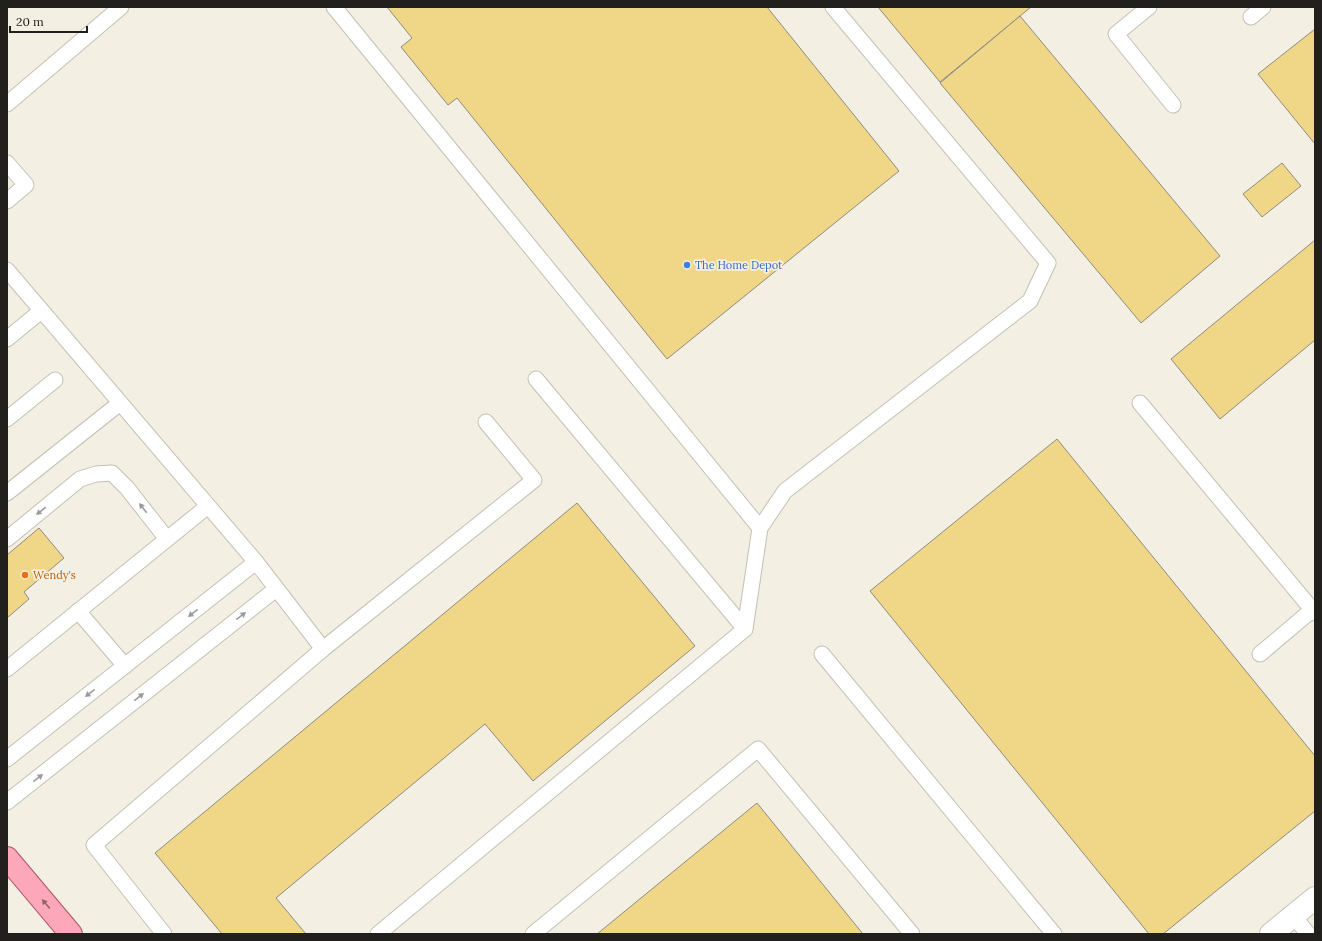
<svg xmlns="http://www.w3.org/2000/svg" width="1322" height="941" font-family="Lora,serif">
<rect width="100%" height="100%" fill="#f3efe3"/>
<g fill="#f0d687" stroke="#8f8b80">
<path d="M387,7H767L899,171L667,359L457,98L448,105L401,47L412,38Z"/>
<path d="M878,7H1031L940,82Z"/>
<path d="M1020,16L1220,256L1141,323L940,83Z"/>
<path d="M1315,29V144L1258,74Z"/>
<path d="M1282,163L1301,186L1262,217L1243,194Z"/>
<path d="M1315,240V340L1220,419L1171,359Z"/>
<path d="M1057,439L1315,756V811L1163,934H1149L870,591Z"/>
<path d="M577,503L695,646L533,781L485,724L276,898L306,934H222L155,853Z"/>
<path d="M39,528L64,558L24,592L29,599L7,618V555Z"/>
<path d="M757,803L863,934H597Z"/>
</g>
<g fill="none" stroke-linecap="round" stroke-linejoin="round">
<defs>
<g id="lane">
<path d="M334,7L760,528"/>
<path d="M1149,7L1116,34L1173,105"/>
<path d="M1251,17L1263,7"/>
<path d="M7,104L121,7"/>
<path d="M7,163L26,185L7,201"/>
<path d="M7,270L256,562L323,649"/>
<path d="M7,339L41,311"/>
<path d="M536,379L745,629"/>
<path d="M1140,403L1315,613"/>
<path d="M7,419L55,380"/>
<path d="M7,493L120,403"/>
<path d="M7,539L80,479L96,474L112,473L127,488L167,539"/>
<path d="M78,611L125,666"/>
<path d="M822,654L1054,934"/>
<path d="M1260,654L1312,610"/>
<path d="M7,669L208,506"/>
<path d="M7,759L256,562"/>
<path d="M7,802L276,589"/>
<path d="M1293,915L1308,934"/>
<path d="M164,934L94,845L323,649L534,480L486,422"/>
<path d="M378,934L745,629L760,528L785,491L1030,301L1048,263L833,7"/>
<path d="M533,934L758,749L912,934"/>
</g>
<path id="secondary" d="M1271,934L1315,898"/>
<path id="primary" d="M7,858L71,934"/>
</defs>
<use href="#lane" stroke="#c4c0b4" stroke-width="17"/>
<use href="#secondary" stroke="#c4c0b4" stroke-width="24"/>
<use href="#primary" stroke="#af5365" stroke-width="24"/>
<use href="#lane" stroke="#fff" stroke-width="15"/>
<use href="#secondary" stroke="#fff" stroke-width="22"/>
<use href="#primary" stroke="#fda8ba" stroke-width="22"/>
</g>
<defs><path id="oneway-solid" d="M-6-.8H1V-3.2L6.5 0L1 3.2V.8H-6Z"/></defs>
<g fill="#9c9b99">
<use href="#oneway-solid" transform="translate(143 508) rotate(-128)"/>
<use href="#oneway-solid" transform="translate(41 511) rotate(141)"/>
<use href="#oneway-solid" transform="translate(193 613) rotate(142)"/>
<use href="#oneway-solid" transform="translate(241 616) rotate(-38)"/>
<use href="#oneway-solid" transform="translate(90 693) rotate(142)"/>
<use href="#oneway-solid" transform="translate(139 697) rotate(-38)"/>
<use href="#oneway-solid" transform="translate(38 778) rotate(-38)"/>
</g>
<use fill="#90646b" href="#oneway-solid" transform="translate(46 904) rotate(-130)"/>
<circle fill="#3f7fe0" stroke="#f3efe3" stroke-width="1.5" cx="687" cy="265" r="4"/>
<circle fill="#e8710a" stroke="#f3efe3" stroke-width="1.5" cx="25" cy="575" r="4"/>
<g text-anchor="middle" stroke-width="3.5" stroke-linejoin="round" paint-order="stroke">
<g font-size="11" fill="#366cbe" stroke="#f3efe3" text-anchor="start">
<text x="695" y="269">The Home Depot</text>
</g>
<g font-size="11" fill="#c56008" stroke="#f3efe3" text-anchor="start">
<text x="33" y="579">Wendy's</text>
</g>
</g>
<rect width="1322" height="941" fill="none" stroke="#22201c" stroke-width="16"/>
<path d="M10 26v6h77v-6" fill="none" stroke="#22201c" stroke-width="2"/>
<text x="16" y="26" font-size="12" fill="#22201c" stroke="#f3efe3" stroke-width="3" paint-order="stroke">20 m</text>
</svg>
